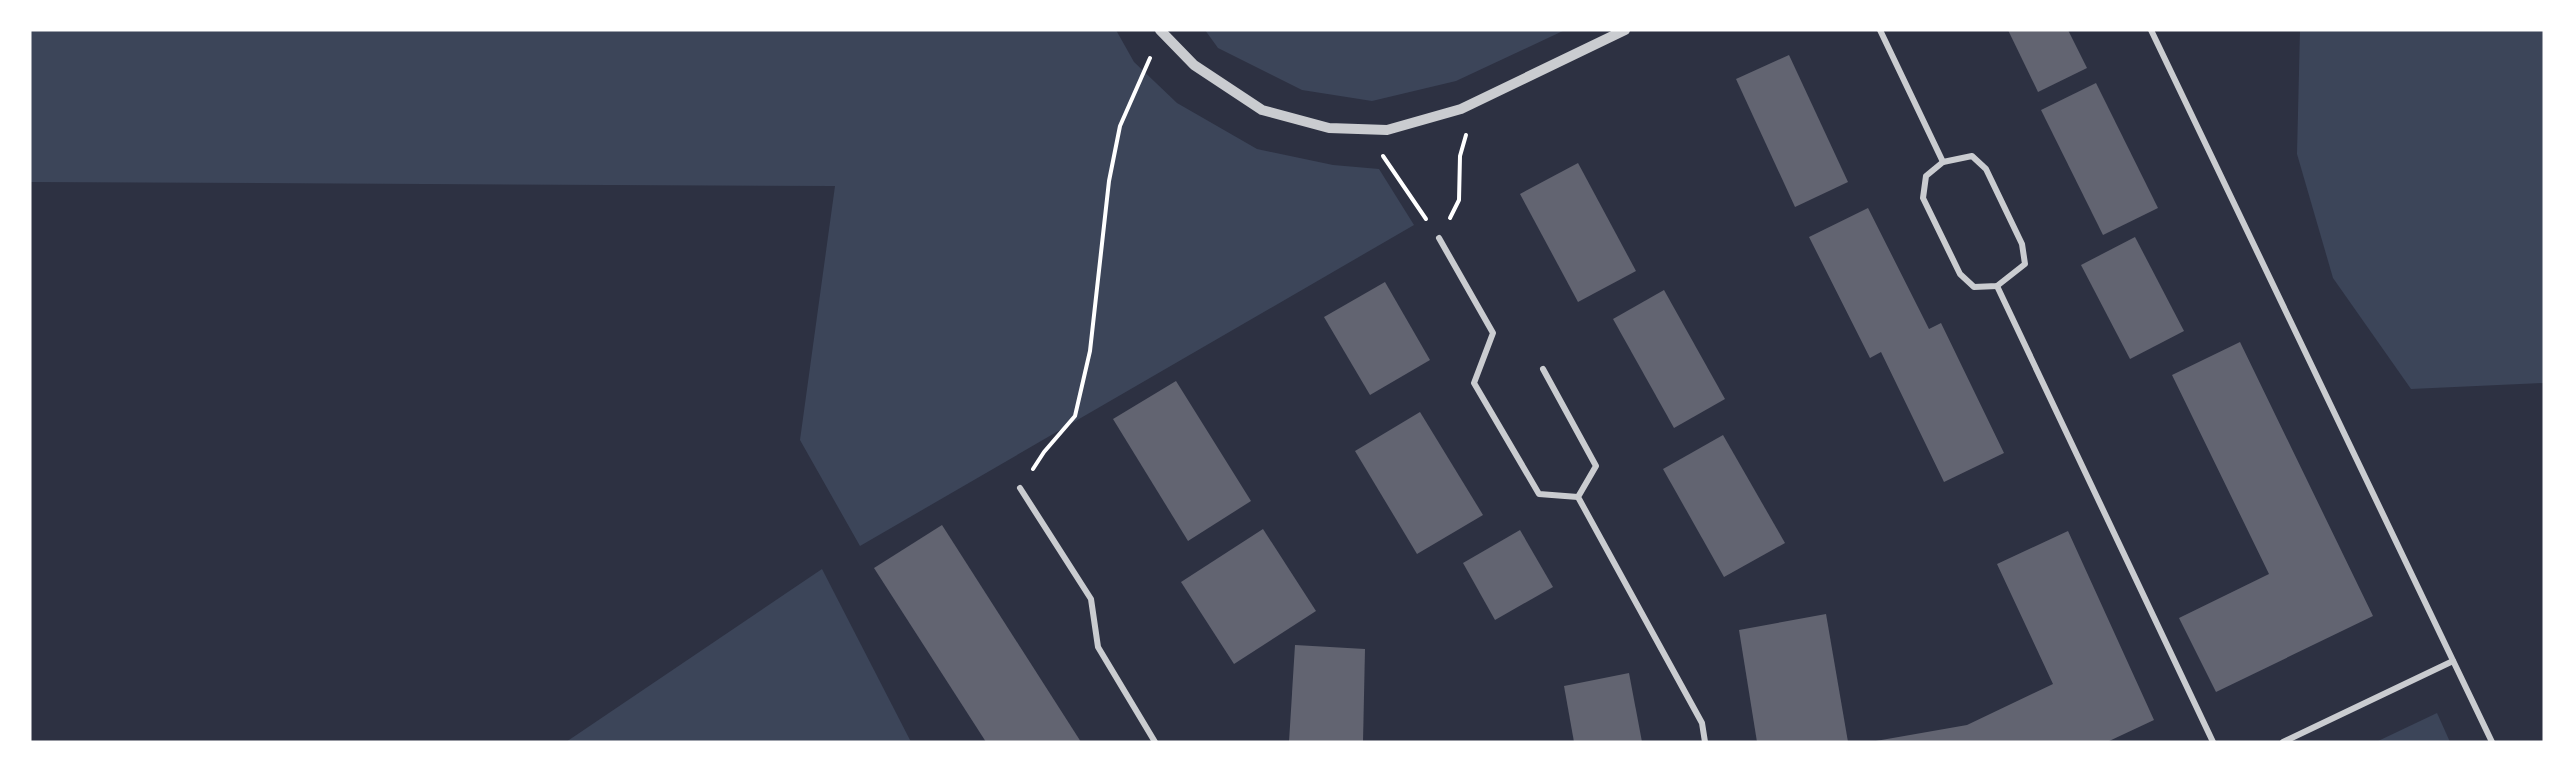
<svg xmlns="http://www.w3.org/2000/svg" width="2574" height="772" font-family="'Work Sans',sans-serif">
<rect width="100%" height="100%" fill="#2d3142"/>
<g fill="#3c4559">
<path d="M30,30H1116L1134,62L1177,103L1257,149L1333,165L1379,169L1414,225L860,546L800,440L835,186L30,182Z"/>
<path d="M1205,30H1565L1456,81L1372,101L1302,90L1218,48Z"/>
<path d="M2300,30H2544V383L2411,389L2333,278L2297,154Z"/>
<path d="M822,569L911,742H566Z"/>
<path d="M2437,713L2450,742H2376Z"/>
</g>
<g fill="#626471">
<path d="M2008,30H2068L2087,68L2038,92Z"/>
<path d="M1789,55L1848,182L1795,207L1736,79Z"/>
<path d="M2096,83L2158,208L2103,235L2041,110Z"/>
<path d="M1578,163L1636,271L1578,302L1520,194Z"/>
<path d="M1868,208L1929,329L1941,323L2004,453L1944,482L1881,352L1870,358L1809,237Z"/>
<path d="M2135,237L2184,331L2130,359L2081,265Z"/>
<path d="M1385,282L1430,360L1370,395L1324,317Z"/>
<path d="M1664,290L1725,399L1674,428L1613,319Z"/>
<path d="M2240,342L2373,616L2216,692L2179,618L2269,574L2172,375Z"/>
<path d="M1176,381L1251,501L1188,541L1113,419Z"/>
<path d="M1420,412L1483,515L1417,554L1355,451Z"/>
<path d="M1723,435L1785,543L1724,577L1663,469Z"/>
<path d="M942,525L1081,742H986L874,568Z"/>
<path d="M1263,529L1316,611L1234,664L1181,582Z"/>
<path d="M1520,530L1553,587L1495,620L1463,563Z"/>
<path d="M2068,531L2154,720L2107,742H1870L1967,725L2053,684L1997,564Z"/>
<path d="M1826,614L1848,742H1757L1739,630Z"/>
<path d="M1295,645L1365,649L1363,742H1289Z"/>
<path d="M1629,673L1642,742H1574L1564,686Z"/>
</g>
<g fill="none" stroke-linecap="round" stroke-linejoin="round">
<g stroke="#fff" stroke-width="4">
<path d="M1383,156L1426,219"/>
<path d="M1450,218L1459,200L1460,156L1466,135"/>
<path d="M1033,469L1044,452L1075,416L1090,351L1109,181L1120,126L1150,58"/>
</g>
<g stroke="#caccd0" stroke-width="6">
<path d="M1880,30L1943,162"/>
<path d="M2151,30L2492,742"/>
<path d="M1972,156L1986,169L2022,244L2025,264L1997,286L1974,287L1960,274L1923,198L1926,176L1943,162Z"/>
<path d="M1439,238L1493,333L1474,383L1539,494L1578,497"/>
<path d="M1997,286L2213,742"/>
<path d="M1543,369L1596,466L1578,497L1702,723L1705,742"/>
<path d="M1020,488L1091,599L1098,647L1155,742"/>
<path d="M2283,742L2453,661"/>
</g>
<path stroke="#caccd0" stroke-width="10" d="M1160,30L1194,65L1262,110L1329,128L1387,130L1461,109L1625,30"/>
</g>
<rect width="2574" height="772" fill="none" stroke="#ffffff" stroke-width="63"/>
</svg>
